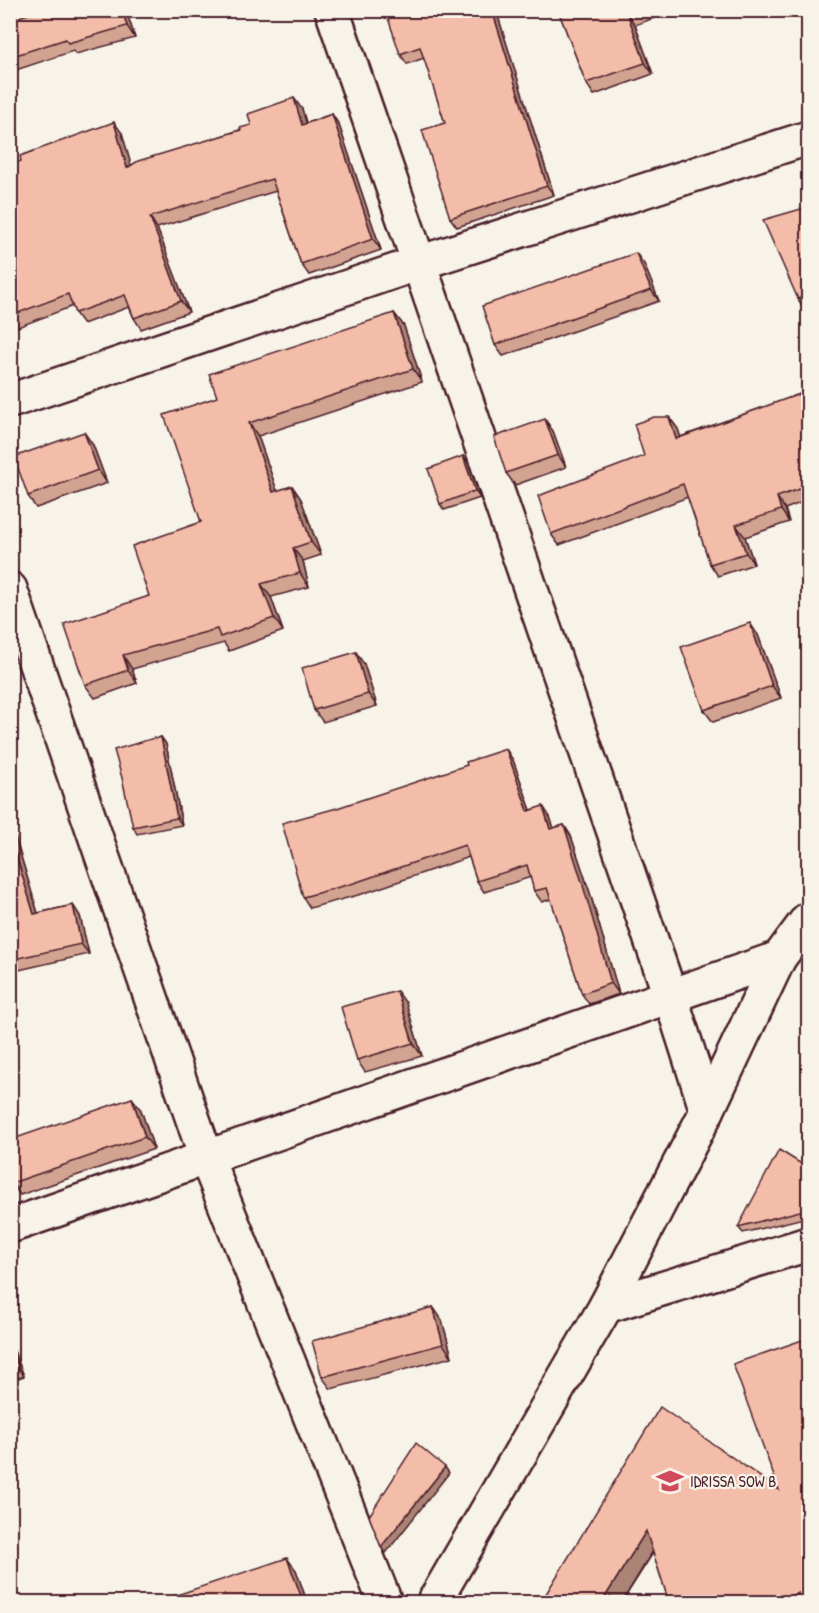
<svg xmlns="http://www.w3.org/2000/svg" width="819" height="1613" font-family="'Patrick Hand',sans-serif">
<rect width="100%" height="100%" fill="#f7f3e8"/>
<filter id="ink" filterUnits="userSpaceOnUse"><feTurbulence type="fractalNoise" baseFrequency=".0167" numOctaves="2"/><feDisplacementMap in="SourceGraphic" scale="12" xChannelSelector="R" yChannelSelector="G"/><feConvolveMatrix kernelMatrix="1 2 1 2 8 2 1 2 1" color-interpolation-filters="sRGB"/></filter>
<g filter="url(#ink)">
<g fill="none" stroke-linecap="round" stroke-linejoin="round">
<defs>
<g id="street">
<path d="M332,10L670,995L707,1111"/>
<path d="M10,401L419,263L808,138"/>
<path d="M10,589L206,1157L385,1602"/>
<path d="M10,1226L779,958"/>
<path d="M606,1306L808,1244"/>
<path d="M434,1602L606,1306L707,1111L779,958L808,919"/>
</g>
</defs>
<use href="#street" stroke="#4a1f2b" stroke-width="38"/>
<use href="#street" stroke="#f7f3e8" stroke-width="33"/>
</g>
<g fill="#d2a391" stroke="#4a1f2b" stroke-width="1.5">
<path d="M40,10H126L135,38L76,54L73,51L10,72V20Z"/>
<path d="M400,10H496L554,195L457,227L450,218L445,123L424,58L407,64L400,54Z"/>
<path d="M558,10H676L635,25L653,74L594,95L586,83Z"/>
<path d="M302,109L306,123L332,114L339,125L381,250L309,275L301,264L276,191L157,228L189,312L141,329L134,318L129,307L83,324L75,313L73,306L10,330V165L122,133L131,166Z"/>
<path d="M808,207V305L803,307L798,299Z"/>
<path d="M644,264L659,301L503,356L495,345Z"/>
<path d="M394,313L404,326L422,382L258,436L277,491L292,486L301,499L321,555L303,561L309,587L271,597L283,631L229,651L224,643L132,669L137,683L95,698L85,685L201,522L217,397Z"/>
<path d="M808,391V500L785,509L789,522L745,537L754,564L718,576L710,564L688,497L559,545L551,534L644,456L669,417L678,429L680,437Z"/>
<path d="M553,431L566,467L515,485L506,473Z"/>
<path d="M93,445L107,483L36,508L28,496Z"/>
<path d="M463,456L468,463L480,498L444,510L440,504Z"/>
<path d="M758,635L781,698L713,722L704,710Z"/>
<path d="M364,664L377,706L323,722L314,710Z"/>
<path d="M161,737L166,744L182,825L137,834L133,827L155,739Z"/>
<path d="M513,760L531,810L550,817L554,828L564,825L571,836L590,893L619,994L589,1004L582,994L551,899L542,902L534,891L531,877L484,892L477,881L469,857L362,894L310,908L303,897Z"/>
<path d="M10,826L13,830L38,913L73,905L80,916L89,954L10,972Z"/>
<path d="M406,1003L422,1056L365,1072L357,1060Z"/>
<path d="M132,1098L141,1110L154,1149L20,1195L12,1183Z"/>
<path d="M808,1168V1217L743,1233L738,1227Z"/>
<path d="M433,1307L442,1320L452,1357L331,1389L322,1377Z"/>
<path d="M808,1338V1602H669L653,1553L622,1602H541L779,1490Z"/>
<path d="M10,1341L24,1376L10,1381Z"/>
<path d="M296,1570L307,1602H156Z"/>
</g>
<g fill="#ab8476" stroke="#4a1f2b" stroke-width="1.5">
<path d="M122,10H126L135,38L127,26Z"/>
<path d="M492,10H496L554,195L547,186Z"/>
<path d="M627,13L635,25L653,74L645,63Z"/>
<path d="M294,98L302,109L310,136L302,125Z"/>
<path d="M332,114L339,125L381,250L373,239Z"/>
<path d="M114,122L122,133L135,179L127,168Z"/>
<path d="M150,217L157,228L189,312L181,301Z"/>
<path d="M636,253L644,264L659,301L651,290Z"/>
<path d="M394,313L404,326L422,382L413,369Z"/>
<path d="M669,417L678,429L685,450L676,439Z"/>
<path d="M545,419L553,431L566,467L558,455Z"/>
<path d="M249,423L258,436L282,505L273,492Z"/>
<path d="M84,432L93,445L107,483L98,470Z"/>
<path d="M463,456L468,463L480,498L475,491Z"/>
<path d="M292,486L301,499L321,555L311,542Z"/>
<path d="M777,497L785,509L789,522L781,510Z"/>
<path d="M736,525L745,537L754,564L746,553Z"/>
<path d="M293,548L303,561L309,587L300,573Z"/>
<path d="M261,584L271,597L283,631L274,618Z"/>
<path d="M750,623L758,635L781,698L772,686Z"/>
<path d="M356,652L364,664L377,706L368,694Z"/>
<path d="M123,655L132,669L137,683L128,670Z"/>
<path d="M161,737L166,744L182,825L177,818Z"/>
<path d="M506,749L513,760L535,822L528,811Z"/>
<path d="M543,806L550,817L557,840L550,829Z"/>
<path d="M564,825L571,836L590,893L619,994L611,983Z"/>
<path d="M10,826L13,830L41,924L34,914L10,836Z"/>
<path d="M73,905L80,916L89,954L81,944Z"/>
<path d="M397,991L406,1003L422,1056L413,1043Z"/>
<path d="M132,1098L141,1110L154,1149L145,1137Z"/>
<path d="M433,1307L442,1320L452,1357L443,1344Z"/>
<path d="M10,1341L24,1376L19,1369L10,1347Z"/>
<path d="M445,1467L449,1473L386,1553L381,1547Z"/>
<path d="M646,1531L656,1546L622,1602H602Z"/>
<path d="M287,1558L296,1570L307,1602H305L301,1596Z"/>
</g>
<g fill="#f4bda9" stroke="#4a1f2b" stroke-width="1.5">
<path d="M40,10H122L127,26L68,43L66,39L10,57V20Z"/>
<path d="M400,10H492L547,186L450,218L422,130L445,123L420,47L400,54L387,15Z"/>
<path d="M558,10H635L627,13L645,63L586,83Z"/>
<path d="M294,98L302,125L332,114L373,239L301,264L272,179L150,217L181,301L134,318L125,295L75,313L68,294L10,316V165L21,161L20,156L114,122L127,168L138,161L241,130L240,128L251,125L248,114Z"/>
<path d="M808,207V294L798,299L763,220Z"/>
<path d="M636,253L651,290L495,345L482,306Z"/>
<path d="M394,313L413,369L249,423L273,492L292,486L311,542L293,548L300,573L261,584L274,618L220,637L217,629L123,655L128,670L85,685L64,624L149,596L132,546L201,522L164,415L217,397L209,374Z"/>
<path d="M808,391V486L777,497L781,510L736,525L746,553L710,564L683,484L551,534L538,496L644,456L634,424L654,417H669L676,439Z"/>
<path d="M545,419L558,455L506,473L494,437Z"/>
<path d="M84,432L98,470L28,496L14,457Z"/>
<path d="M463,456L475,491L440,504L428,469Z"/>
<path d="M750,623L772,686L704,710L681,647Z"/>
<path d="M356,652L368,694L314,710L302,668Z"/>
<path d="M161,737L177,818L133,827L122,778L114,750L154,738L155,739Z"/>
<path d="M506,749L528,811L543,806L550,829L564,825L582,882L611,983L582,994L547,888L534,891L527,865L477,881L465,845L354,883L303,897L282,823L337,808L467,765L466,762Z"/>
<path d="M10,836L34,914L73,905L81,944L10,960Z"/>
<path d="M397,991L413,1043L357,1060L341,1007Z"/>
<path d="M132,1098L145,1137L12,1183L10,1179V1140Z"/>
<path d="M779,1150L808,1168V1209L738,1227Z"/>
<path d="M433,1307L443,1344L322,1377L312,1341Z"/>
<path d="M808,1338V1590L772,1602H669L646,1531L602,1602H541L660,1407L779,1490L733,1364Z"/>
<path d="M10,1347L19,1369L10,1373Z"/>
<path d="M416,1443L445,1467L381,1547L369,1516Z"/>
<path d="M287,1558L301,1596L282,1602H156Z"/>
</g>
</g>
<defs>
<symbol id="school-bare" viewBox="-9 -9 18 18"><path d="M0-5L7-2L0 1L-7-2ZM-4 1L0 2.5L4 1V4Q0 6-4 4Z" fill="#d1495b" stroke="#f7f3e8" stroke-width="2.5" paint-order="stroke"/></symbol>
</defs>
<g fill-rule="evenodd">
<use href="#school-bare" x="651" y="1462" width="38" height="38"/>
</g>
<g text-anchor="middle" stroke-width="4.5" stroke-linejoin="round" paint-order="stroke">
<g font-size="16" fill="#4a1f2b" stroke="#f7f3e8" text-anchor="start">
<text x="690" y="1487">IDRISSA SOW B</text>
</g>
</g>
<rect width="819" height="1613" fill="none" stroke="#f7f3e8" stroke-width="36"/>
<rect x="18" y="18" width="783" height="1577" fill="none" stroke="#4a1f2b" stroke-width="2" filter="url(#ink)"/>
</svg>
